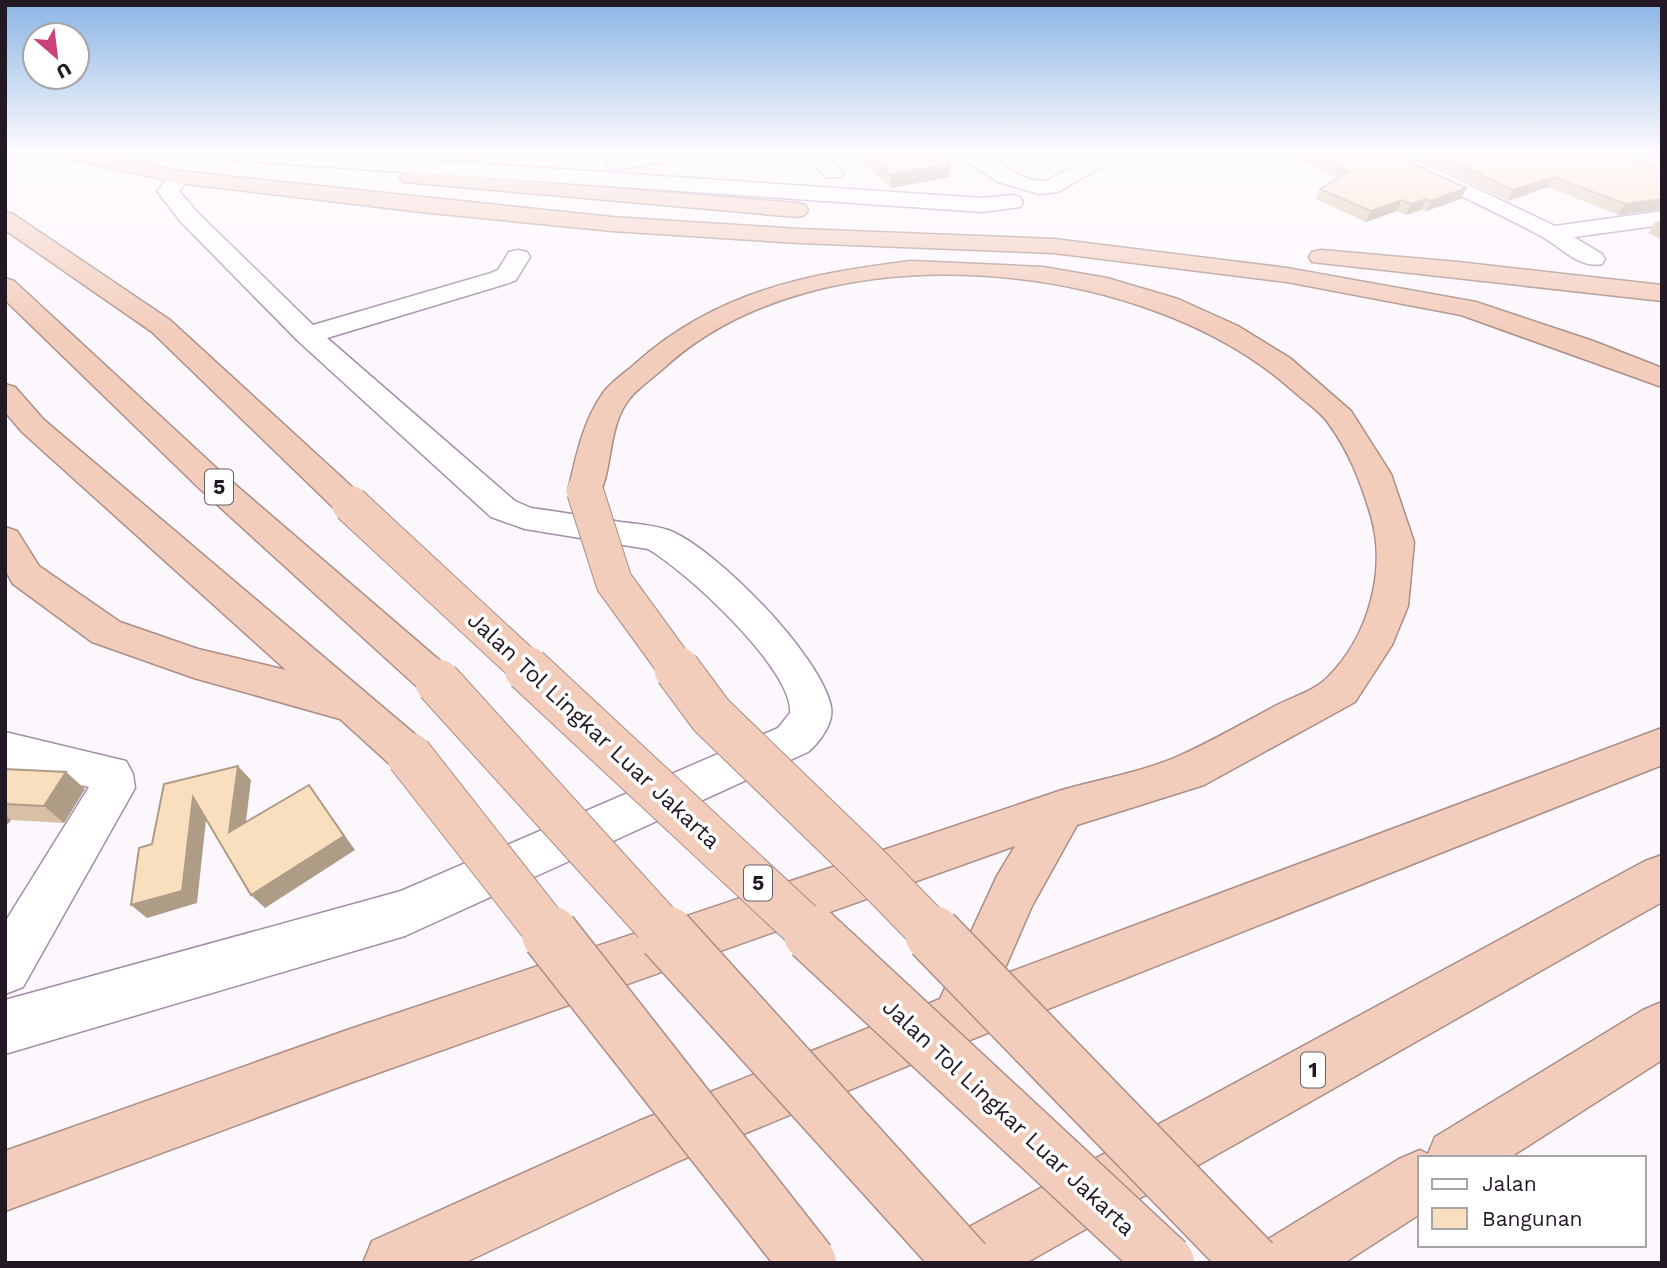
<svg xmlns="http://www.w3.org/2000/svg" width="1667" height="1268" font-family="'Work Sans',sans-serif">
<rect width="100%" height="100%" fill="#fcf7fd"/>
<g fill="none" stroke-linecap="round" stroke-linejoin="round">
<defs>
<g id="minor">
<path d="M206,153H324L983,198L1012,195L1020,197L1023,202L1020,207L983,212L216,159Z"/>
<path d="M642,153H690L680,159L616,170L609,168L606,164L609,160Z"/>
<path d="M799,153H822L843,173L840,177H826Z"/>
<path d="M954,153C961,153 970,152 977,153C1001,157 1015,182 1046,181L1099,153H1125L1058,192L1039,194L998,182Z"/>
<path d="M1375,153H1402L1555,226L1662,211V225L1574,237L1602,254L1605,259L1602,264C1580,269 1562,248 1544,238C1491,208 1433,184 1378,157Z"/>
<path d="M179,171L186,173L190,177L179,191L197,212L313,325L491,273L498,270L509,252L518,250L527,252L530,257L516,280L509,283L327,338L515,501L531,508C561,512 591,517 621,522C636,524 653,525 668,530C715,547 822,657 831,707C834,723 820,742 808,752L405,936L5,1054V1000L401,891L778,728L790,713C794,670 685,570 648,549L525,529L491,517L298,341L181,222L157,191L172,173Z"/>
<path d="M5,732L126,761L133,774L135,788L23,987L5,994V922L89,787L5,768Z"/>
</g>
<g id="highway">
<path d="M59,153H99L179,171L612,217L799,229L1054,239L1287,268L1476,302L1593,341L1662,368V387L1461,315L1287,282L1054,253L799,243L612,231L421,212L179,183L62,157Z"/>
<path d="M411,172L797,203L805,205L808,210L805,215L797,217L404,182L400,178L404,174Z"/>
<path d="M5,212L13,214L170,320L362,496L367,504L362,512L350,515L338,512L152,332L5,230Z"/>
<path d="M1321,250L1458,262L1662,285V301L1312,262L1309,257L1312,252Z"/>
<path d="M911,261L1043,267L1107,278L1178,299L1238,326L1290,358L1351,411L1391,474L1414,542L1408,606L1392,645L1355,702L1204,785L1077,825L1032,906L1002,975L1662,728V765L960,1044L679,1161L464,1263H363L372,1241L639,1121L940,999L997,876L1015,846L350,1083L5,1211V1151L350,1029L1062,790C1100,779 1144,772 1181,755C1214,740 1245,722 1277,705C1293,697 1316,690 1328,677C1368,637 1387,571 1371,516C1361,483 1350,453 1329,424C1320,411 1304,401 1292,390C1143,256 817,226 664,368C653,378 636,389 627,402C607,431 613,474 597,498L585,502L573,498L568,491C576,458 582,424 601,396C609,383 625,373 636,363C717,291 807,274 911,261Z"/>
<path d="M5,278L14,281L224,475L452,671L458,682L452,693L438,698L424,693L200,489L5,300Z"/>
<path d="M5,384L15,387L44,420L424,742L431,755L424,768L409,773L394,768L340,719L194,678L92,642L13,584L5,570V527L17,531L39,566L120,622L198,649L286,670L22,432L5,412Z"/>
<path d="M1662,855V902L1026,1263H934L943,1241L1645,861Z"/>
<path d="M1662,1002V1060L1509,1158H1420V1214L1344,1263H1256L1265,1241L1399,1159L1420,1150L1428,1154L1435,1137L1643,1010Z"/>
</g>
</defs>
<use href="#minor" stroke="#a48da9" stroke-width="3"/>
<use href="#highway" stroke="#aa8e87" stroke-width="3"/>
<use href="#minor" fill="#fff" fill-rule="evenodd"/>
<use href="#highway" fill="#f3cdbc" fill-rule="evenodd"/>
<defs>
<g id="highway-bridge-far2">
<path d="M585,491L614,582L678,670"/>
<path d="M350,504L529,670"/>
</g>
<g id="highway-bridge-far1">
<path d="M527,669L814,936"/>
<path d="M677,669L711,715L863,862L935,936"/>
<path d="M438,682L668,936"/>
<path d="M409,755L551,936"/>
</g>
<g id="highway-bridge">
<path d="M550,934L808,1263"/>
<path d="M666,934L964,1263"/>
<path d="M812,934L1166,1263"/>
<path d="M933,934L1252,1263"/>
</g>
</defs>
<use href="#highway-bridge-far2" stroke="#aa8e87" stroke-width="38" stroke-linecap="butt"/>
<use href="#highway-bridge-far1" stroke="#aa8e87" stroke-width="47" stroke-linecap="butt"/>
<use href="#highway-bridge" stroke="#aa8e87" stroke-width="59" stroke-linecap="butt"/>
<use href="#highway-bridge-far2" stroke="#f3cdbc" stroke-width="36"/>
<use href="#highway-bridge-far1" stroke="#f3cdbc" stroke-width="45"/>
<use href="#highway-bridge" stroke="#f3cdbc" stroke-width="56"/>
</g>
<g fill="#d7c0a4">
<path d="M369,153H403L393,155Z"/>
<path d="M424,153H479L481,161L425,157Z"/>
<path d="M851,153H937L950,177L891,188Z"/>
<path d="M1261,153H1281L1271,158Z"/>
<path d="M1282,153H1390L1466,188L1461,199L1426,211L1421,210L1406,215L1397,211L1366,222L1316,199L1320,189L1338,178Z"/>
<path d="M1408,153H1613L1662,168V209L1618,215L1548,187L1508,201Z"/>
<path d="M1632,153H1662V163Z"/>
<path d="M1662,218V240L1648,233L1655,222L1659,221Z"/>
<path d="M5,769L66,772L85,789L64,823L11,820L5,827Z"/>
</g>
<g fill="#af9c86">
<path d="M1272,153H1281L1271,158Z"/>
<path d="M951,164L950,177L891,188V175Z"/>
<path d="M1554,177L1548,187L1508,201L1513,190Z"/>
<path d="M1466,188L1461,199L1426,211L1431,201Z"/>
<path d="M1426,199L1421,210L1406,215L1411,204Z"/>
<path d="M1662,199V209L1618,215L1625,204Z"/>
<path d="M1402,200L1397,211L1366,222L1371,211Z"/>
<path d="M238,766L251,780L243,846L229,832Z"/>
<path d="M66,772L85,789L64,823L44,806Z"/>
<path d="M309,785L355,850L265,908L251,895Z"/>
<path d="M193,797L207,811L197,903L147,918L131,905Z"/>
<path d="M5,815L11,820L5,827Z"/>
</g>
<g fill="#fadfbf" stroke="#af9c86" stroke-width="2">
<path d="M866,153H937L951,164L891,175Z"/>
<path d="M1309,153H1390L1466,188L1431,201L1426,199L1411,204L1402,200L1371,211L1320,189L1350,171Z"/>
<path d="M1435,153H1613L1662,168V199L1625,204L1554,177L1513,190Z"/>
<path d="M238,766L229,832L309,785L344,836L251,895L193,797L182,891L131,905L139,848L152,844L164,784Z"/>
<path d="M5,769L66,772L44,806L5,804Z"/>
</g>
<linearGradient id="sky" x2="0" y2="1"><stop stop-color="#8ab5e4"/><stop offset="0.46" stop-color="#fefbfe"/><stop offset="1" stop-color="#fefbfe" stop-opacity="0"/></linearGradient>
<rect width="1667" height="331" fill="url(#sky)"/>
<g text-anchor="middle" stroke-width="7" stroke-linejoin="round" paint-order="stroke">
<g fill="#fff" stroke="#645e66" stroke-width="2">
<rect x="205" y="469.5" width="28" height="35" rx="5"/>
<rect x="744" y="865.5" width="28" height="35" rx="5"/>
<rect x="1301" y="1052.5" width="24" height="35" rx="5"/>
</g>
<g font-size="21" font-weight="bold" fill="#221924">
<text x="219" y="494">5</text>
<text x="758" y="890">5</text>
<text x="1313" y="1077">1</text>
</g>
<g font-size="23" fill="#221924" stroke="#fff">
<text transform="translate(594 730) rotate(43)" y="8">Jalan Tol Lingkar Luar Jakarta</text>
<text transform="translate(1009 1117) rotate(43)" y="8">Jalan Tol Lingkar Luar Jakarta</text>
</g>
</g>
<rect width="1667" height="1268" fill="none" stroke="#221924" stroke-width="14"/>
<rect x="1418" y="1156" width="228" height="91" fill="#ffffff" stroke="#a7a3a7" stroke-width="2"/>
<rect x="1432" y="1179" width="35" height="10" fill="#ffffff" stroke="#a7a3a7" stroke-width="2"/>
<text x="1482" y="1191" font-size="21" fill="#221924">Jalan</text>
<rect x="1432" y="1208" width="35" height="21" fill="#fadfbf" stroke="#a7a3a7" stroke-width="2"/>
<text x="1482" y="1226" font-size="21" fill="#221924">Bangunan</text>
<g transform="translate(56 56) rotate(152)"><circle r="33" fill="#ffffff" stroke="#a7a3a7" stroke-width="2"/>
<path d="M0-5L12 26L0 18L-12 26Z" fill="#cb427a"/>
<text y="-10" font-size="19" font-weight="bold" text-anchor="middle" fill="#221924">U</text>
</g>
</svg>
